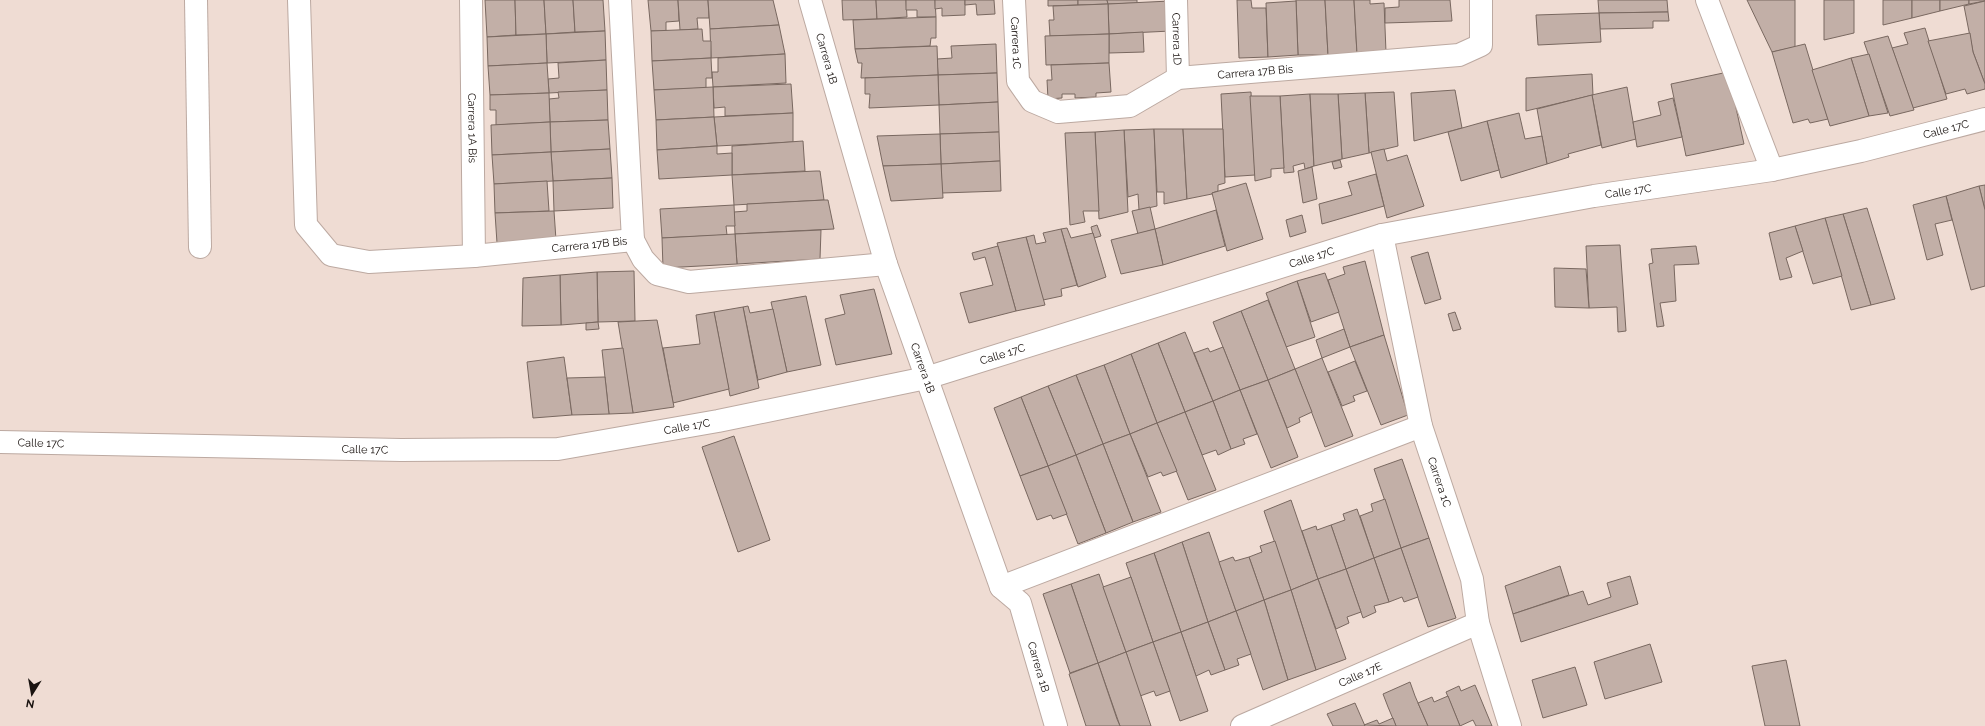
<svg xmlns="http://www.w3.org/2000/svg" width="1985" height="726" font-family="Raleway,sans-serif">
<rect width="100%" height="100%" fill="#efdcd3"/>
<g fill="#c2afa7" stroke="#796860">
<path d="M485,0H515L516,35L487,37Z"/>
<path d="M515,0H544L546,34L516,35Z"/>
<path d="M544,0H573L575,32L546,34Z"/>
<path d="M573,0H603L605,31L575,32Z"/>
<path d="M648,0H678L679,21L666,22V31H651Z"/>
<path d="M678,0H708L709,18H697L698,29L680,30Z"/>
<path d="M708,0H773L779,25L710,29Z"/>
<path d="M842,0H876L877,19L843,20Z"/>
<path d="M876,0H906L907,17L877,19Z"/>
<path d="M906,0H935L936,17H917V10H906Z"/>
<path d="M935,0H965V15L942,16V8L935,9Z"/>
<path d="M965,0H994L995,14L977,15L976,4L965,5Z"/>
<path d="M1048,0H1078V5L1048,6Z"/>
<path d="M1078,0H1107L1108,4L1078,5Z"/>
<path d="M1107,0H1137V3L1108,4Z"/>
<path d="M1237,0H1251L1252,8H1266L1268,57L1239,58Z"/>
<path d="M1296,0H1325L1328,55H1298Z"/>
<path d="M1325,0H1354L1357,54L1328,55Z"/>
<path d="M1354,0H1370V4L1384,3L1386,52L1357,54Z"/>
<path d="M1399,0H1450L1452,21L1385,23V8L1399,7Z"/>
<path d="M1598,0H1667L1668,12L1599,13Z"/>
<path d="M1747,0H1795V47L1772,52Z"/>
<path d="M1824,0H1854V33L1824,40Z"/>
<path d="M1883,0H1912V18L1883,25Z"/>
<path d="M1912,0H1940V11L1912,18Z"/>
<path d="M1940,0H1969V4L1940,11Z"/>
<path d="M1969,0H1985V1L1969,4Z"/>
<path d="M1170,1L1171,31L1109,34L1108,4Z"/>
<path d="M1296,1L1298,55L1268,57L1266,3Z"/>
<path d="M1985,1V84L1973,52L1964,6Z"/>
<path d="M1108,4L1109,34L1050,36L1049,20H1054L1053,6Z"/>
<path d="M1668,12L1669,21H1653V28L1600,29L1599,13Z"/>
<path d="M1599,13L1601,42L1538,45L1536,15Z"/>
<path d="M936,17V38H931L930,46L855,49L853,20Z"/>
<path d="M779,25L785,54L711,58L710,29Z"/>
<path d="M1925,28L1947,99L1913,108L1892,48L1908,44L1904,33Z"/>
<path d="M702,29L703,41H711V58L652,61L651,31Z"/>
<path d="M605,31L606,60L547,63L546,34Z"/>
<path d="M1143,32L1144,52L1109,53V34Z"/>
<path d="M1970,33L1973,52L1985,84V89L1967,94L1965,89L1946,94L1928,41Z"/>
<path d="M546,34L547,63L488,66L487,37Z"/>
<path d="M1109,34V63L1046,65L1045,36Z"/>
<path d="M1888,36L1914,110L1890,116L1864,42Z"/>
<path d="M996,44L997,73L938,75L937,59L952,58L951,46Z"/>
<path d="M1805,44L1828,119L1810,123L1808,119L1793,123L1772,52Z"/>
<path d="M937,46L938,75L894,77L861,78L862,63H858L855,49Z"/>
<path d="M785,54L786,83L713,87L712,72H718V58Z"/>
<path d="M1869,54L1888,113L1869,116L1851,58Z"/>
<path d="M711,58L712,78H706V88L654,90L652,61Z"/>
<path d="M1851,58L1869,116L1830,126L1812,70Z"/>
<path d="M606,60L607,90L549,93L548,79L559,78L558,63Z"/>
<path d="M547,63L549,93L490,95L488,66Z"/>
<path d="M1109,63L1111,92L1096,93V97L1075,98V94H1062V98L1048,99L1047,80H1052L1051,65Z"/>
<path d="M1728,72L1744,144L1686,156L1671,84Z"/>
<path d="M997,73L998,102L939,105L938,75Z"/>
<path d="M1592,74L1593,95L1526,111V78Z"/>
<path d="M938,75L939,105L869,108L870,94H865V78Z"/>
<path d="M791,84L793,113L725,116V107L714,108L713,87Z"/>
<path d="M713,87L714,117L656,120L654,90Z"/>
<path d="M1627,87L1636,139L1602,148L1592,95Z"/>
<path d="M607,90L608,120L550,122L549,99L559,98L558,92Z"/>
<path d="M1455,90L1462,128L1414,141L1411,93Z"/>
<path d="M1251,92L1255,175L1225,177L1221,94Z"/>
<path d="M1394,92L1398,146L1369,153L1365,93Z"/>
<path d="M549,93L550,122L496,125V110H490V95Z"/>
<path d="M1365,93L1369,153L1342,159L1338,94Z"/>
<path d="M1310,94L1314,166L1305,169L1304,163L1293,166L1294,172L1284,173L1280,96Z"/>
<path d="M1310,94H1338L1342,159L1314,166Z"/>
<path d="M1592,95L1601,145L1568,154L1569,157L1547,164L1537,109Z"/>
<path d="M1250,96H1280L1284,168L1271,169V177L1255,181Z"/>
<path d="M1673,98L1682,137L1637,147L1633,122L1661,115L1658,102Z"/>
<path d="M998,102L999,132L940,134L939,105Z"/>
<path d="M793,113V142L717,146L714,117Z"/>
<path d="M1519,113L1525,139L1542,136L1547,164L1501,178L1487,121Z"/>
<path d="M714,117L717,146L657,150L656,120Z"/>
<path d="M608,120L610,149L551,152L550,122Z"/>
<path d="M1487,121L1499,170L1461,181L1448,132Z"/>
<path d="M550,122L551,152L492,155L491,125Z"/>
<path d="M1154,129L1157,206L1139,210L1138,194L1128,197L1124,130Z"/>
<path d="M1154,129H1183L1187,199L1164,204V192H1157Z"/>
<path d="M1183,129H1223L1225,183L1218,185V191L1212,193V194L1187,199Z"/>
<path d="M1124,130L1128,212L1099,219L1095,132Z"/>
<path d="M999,132L1000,161L941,164L940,134Z"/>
<path d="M1095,132L1099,211H1083L1085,222L1070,225L1065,133Z"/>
<path d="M940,134L941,164L883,166L877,136Z"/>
<path d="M803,141L805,171L732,175V146Z"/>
<path d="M717,146V154L732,153V175L659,179L657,150Z"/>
<path d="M610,149L612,178L553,181L551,152Z"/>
<path d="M1384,149L1387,161L1407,155L1424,206L1387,218L1371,152Z"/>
<path d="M551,152L553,181L494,184L492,155Z"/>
<path d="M1340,160L1342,167L1334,169L1332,162Z"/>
<path d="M1000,161L1001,191L942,193L941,164Z"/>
<path d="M941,164L943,198L891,201L883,166Z"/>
<path d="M1312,167L1317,199L1303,203L1298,171Z"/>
<path d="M816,171H820L824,200L734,205L732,175Z"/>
<path d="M1376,174L1384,206L1322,224L1319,204L1352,195L1348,182Z"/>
<path d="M612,178L613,208L554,211L553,181Z"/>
<path d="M547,181L549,211L495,213L494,184Z"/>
<path d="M1246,183L1263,239L1227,251L1212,193Z"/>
<path d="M1985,185V210L1979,186Z"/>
<path d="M1979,186L1985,210V286L1971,290L1946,196Z"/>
<path d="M1946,196L1952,220L1935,224L1943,255L1927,260L1913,205Z"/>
<path d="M824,200H828L834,229L735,234L734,212L747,211V204Z"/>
<path d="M734,205L735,226H726L727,235L662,238L660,209Z"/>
<path d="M1150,207L1155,229L1138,234L1132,211Z"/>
<path d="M1867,208L1895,299L1871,305L1843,214Z"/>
<path d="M1216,210L1225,246L1163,265L1155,229Z"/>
<path d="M554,211L556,240L497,243L495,213Z"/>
<path d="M1843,214L1871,305L1851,310L1825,218Z"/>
<path d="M1302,215L1306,232L1290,237L1286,220Z"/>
<path d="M1825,218L1842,276L1813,284L1795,226Z"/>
<path d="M1097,225L1101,236L1094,238L1091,227Z"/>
<path d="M1795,226L1803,251L1786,258L1792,277L1780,280L1769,233Z"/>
<path d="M1067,228L1071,238L1093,233L1106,277L1078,287L1061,229Z"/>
<path d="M1061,229L1077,285L1061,289L1062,296L1043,300L1026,237L1034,235L1036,244L1046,242L1043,233Z"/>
<path d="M1155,229L1163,265L1121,274L1111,240Z"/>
<path d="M821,230L820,259L737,264L735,234Z"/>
<path d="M735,234L737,264L663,268L662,238Z"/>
<path d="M1026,237L1045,305L1016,311L997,243Z"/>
<path d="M1620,245L1626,331L1618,332L1617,307L1589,308L1586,246Z"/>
<path d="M998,246L1016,311L969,323L960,293L993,285L985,257L974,260L972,253Z"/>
<path d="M1696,246L1699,264L1674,265L1676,301L1660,303L1664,326L1657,327L1649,264L1653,263L1651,249Z"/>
<path d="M1428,252L1441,299L1425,304L1411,257Z"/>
<path d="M1365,261L1384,335L1350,347L1328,280L1345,274L1343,267Z"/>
<path d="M1554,268L1586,269L1589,308L1555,307Z"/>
<path d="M634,271L635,321L598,322L597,272Z"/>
<path d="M597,272L598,322L561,325L560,275Z"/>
<path d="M1325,273L1339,312L1311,322L1297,281Z"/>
<path d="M560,275L561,325L522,326L523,278Z"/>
<path d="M1297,281L1315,337L1286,347L1266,293Z"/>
<path d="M874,289L892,354L836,365L825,319L845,314L840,295Z"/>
<path d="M806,296L821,365L787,372L771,302Z"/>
<path d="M1268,300L1295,369L1268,380L1241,311Z"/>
<path d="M748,306L750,313L773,309L787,372L758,380L743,307Z"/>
<path d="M743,307L759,388L730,396L714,312Z"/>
<path d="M1241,311L1268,380L1240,390L1213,322Z"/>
<path d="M714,312L729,389L673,403L663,348L700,344L696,315Z"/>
<path d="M1455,312L1461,329L1453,331L1448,314Z"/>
<path d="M657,320L674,407L633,413L618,322Z"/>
<path d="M598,322L599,329L586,330V323Z"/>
<path d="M1344,329L1350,347L1322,358L1316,340Z"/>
<path d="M1185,332L1213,401L1185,412L1158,343Z"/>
<path d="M1384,335L1408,415L1381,425L1350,347Z"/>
<path d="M1158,343L1185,412L1157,423L1131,354Z"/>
<path d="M1223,347L1240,390L1213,401L1194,353L1208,348L1210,352Z"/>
<path d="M623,348L633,413L609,414L602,350Z"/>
<path d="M1131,354L1157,423L1130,434L1104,365Z"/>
<path d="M564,357L572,415L533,418L527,362Z"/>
<path d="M1322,358L1353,436L1325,447L1295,369Z"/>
<path d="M1355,361L1367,391L1353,396L1355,401L1342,406L1328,372Z"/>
<path d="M1104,365L1130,434L1103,444L1076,375Z"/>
<path d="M1295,369L1312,412L1299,418L1300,422L1287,428L1268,380Z"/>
<path d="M1076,375L1103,444L1076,455L1048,386Z"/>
<path d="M605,377L609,414L572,415L567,378Z"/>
<path d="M1268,380L1298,457L1271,468L1240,390Z"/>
<path d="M1048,386L1076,455L1048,466L1021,397Z"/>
<path d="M1240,390L1257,434L1243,439L1245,444L1231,449L1213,401Z"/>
<path d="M1021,397L1048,466L1020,476L994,408Z"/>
<path d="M1213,401L1231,449L1218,455L1216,450L1202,455L1185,412Z"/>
<path d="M1185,412L1216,490L1188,500L1157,423Z"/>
<path d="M1157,423L1177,471L1163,476L1161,472L1148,477L1130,434Z"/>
<path d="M1130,434L1161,512L1133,522L1103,444Z"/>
<path d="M734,436L770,540L738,552L702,447Z"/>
<path d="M1103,444L1133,522L1106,533L1076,455Z"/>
<path d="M1076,455L1106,533L1078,544L1048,466Z"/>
<path d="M1402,459L1429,538L1401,548L1374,469Z"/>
<path d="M1048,466L1067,514L1053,519L1051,515L1037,520L1020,476Z"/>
<path d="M1385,499L1401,548L1374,558L1360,516L1373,511L1371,504Z"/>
<path d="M1291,500L1318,579L1291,590L1264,511Z"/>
<path d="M1357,509L1374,558L1346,569L1331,525L1345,520L1343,514Z"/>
<path d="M1331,525L1346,569L1318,579L1302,531L1316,526L1317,530Z"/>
<path d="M1209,532L1236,611L1208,622L1182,542Z"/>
<path d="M1429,538L1456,618L1428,627L1401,548Z"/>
<path d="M1275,541L1291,590L1264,600L1249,557L1262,552L1260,546Z"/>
<path d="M1182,542L1208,622L1181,632L1154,553Z"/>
<path d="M1401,548L1418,597L1404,602L1402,597L1389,602L1374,558Z"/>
<path d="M1154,553L1181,632L1153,642L1126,563Z"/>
<path d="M1233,557L1235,561L1249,557L1264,600L1236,611L1219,562Z"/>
<path d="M1374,558L1389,602L1374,606L1376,612L1363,618L1346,569Z"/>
<path d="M1560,566L1569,595L1513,614L1505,586Z"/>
<path d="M1346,569L1361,612L1347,617L1349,623L1336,629L1318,579Z"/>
<path d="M1099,574L1126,652L1098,663L1071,584Z"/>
<path d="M1630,576L1638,604L1521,642L1513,614L1583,591L1588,605L1611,597L1607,583Z"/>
<path d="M1131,577L1153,642L1126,652L1103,587Z"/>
<path d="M1318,579L1346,659L1316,670L1291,590Z"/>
<path d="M1071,584L1098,663L1070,673L1043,594Z"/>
<path d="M1291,590L1316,670L1288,680L1264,600Z"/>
<path d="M1264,600L1288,680L1263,690L1236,611Z"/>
<path d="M1236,611L1251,654L1237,659L1239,665L1225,670L1208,622Z"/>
<path d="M1208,622L1225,670L1211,675L1209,670L1196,676L1181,632Z"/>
<path d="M1181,632L1208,711L1180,721L1153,642Z"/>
<path d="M1153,642L1170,691L1156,696L1154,691L1140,696L1126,652Z"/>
<path d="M1650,644L1662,682L1605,699L1594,662Z"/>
<path d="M1126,652L1145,708L1151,726H1120L1098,663Z"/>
<path d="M1786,660L1800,726H1765L1752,666Z"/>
<path d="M1098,663L1117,719L1120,726H1086L1069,674Z"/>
<path d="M1575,667L1587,705L1543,718L1532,680Z"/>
<path d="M1410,682L1415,696L1428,726H1396L1388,707L1383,694Z"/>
<path d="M1475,685L1487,714L1492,726H1476L1473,720L1460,726L1446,692L1459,686L1461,691Z"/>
<path d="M1448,696L1460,726H1428L1418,703L1432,697L1434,702Z"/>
<path d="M1355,703L1365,726H1333L1327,714Z"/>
<path d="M1393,718L1396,726L1364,725L1377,720L1379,724Z"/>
</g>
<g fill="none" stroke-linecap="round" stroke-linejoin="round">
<defs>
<g id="minor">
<path d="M196,0L200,247"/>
<path id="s1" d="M299,0L306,225L331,255L369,262L474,256L633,240L643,259L657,274L689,282L886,264"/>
<path id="s2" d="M471,0L474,256"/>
<path d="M620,0L633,240"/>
<path id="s3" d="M810,0L886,264L1001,587L1020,603L1056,726"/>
<path id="s4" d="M1014,0L1018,81L1032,101L1058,112L1130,106L1178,78L1459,55L1481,45V0"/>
<path id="s5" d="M1176,0L1178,78"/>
<path d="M1707,0L1772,170"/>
<path id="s6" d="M1382,235L1421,426L1472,579L1478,623L1510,726"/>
<path id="s7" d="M0,442L401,450L558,449L718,421L926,378L1382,235L1594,196L1772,170L1861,151L1985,119"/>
<path d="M1001,587L1421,426"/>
<path id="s8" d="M1242,726L1478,623"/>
</g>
</defs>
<use href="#minor" stroke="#bca9a1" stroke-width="24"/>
<use href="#minor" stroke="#fff" stroke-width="22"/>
</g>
<g text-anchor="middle" stroke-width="3.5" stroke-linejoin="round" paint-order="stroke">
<g font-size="11" fill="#1a1310" stroke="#efdcd3">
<text dy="4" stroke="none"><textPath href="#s5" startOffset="39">Carrera 1D</textPath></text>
<text dy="4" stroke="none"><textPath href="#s4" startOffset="43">Carrera 1C</textPath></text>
<text dy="4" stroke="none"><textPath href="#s3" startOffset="61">Carrera 1B</textPath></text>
<text dy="4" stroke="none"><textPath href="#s4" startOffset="339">Carrera 17B Bis</textPath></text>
<text dy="4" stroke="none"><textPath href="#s2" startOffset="128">Carrera 1A Bis</textPath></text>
<text dy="4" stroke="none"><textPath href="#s7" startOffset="1985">Calle 17C</textPath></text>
<text dy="4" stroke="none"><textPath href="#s7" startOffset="1661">Calle 17C</textPath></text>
<text dy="4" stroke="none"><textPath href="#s1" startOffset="524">Carrera 17B Bis</textPath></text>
<text dy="4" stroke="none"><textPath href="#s7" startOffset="1337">Calle 17C</textPath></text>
<text dy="4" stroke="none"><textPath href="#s7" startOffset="1013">Calle 17C</textPath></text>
<text dy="4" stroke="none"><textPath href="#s3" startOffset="385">Carrera 1B</textPath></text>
<text dy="4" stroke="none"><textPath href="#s7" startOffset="689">Calle 17C</textPath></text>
<text dy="4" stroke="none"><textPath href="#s7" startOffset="41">Calle 17C</textPath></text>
<text dy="4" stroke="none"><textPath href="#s7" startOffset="365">Calle 17C</textPath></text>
<text dy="4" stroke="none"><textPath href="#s6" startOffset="254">Carrera 1C</textPath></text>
<text dy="4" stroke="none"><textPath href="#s3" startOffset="709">Carrera 1B</textPath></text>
<text dy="4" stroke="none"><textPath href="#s8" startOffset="129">Calle 17E</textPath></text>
</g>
</g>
<g transform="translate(32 694) rotate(191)" stroke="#efdcd3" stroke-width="3" paint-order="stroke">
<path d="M0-3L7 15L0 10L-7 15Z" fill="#1a1310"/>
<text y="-6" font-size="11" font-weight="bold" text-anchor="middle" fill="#1a1310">N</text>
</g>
</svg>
